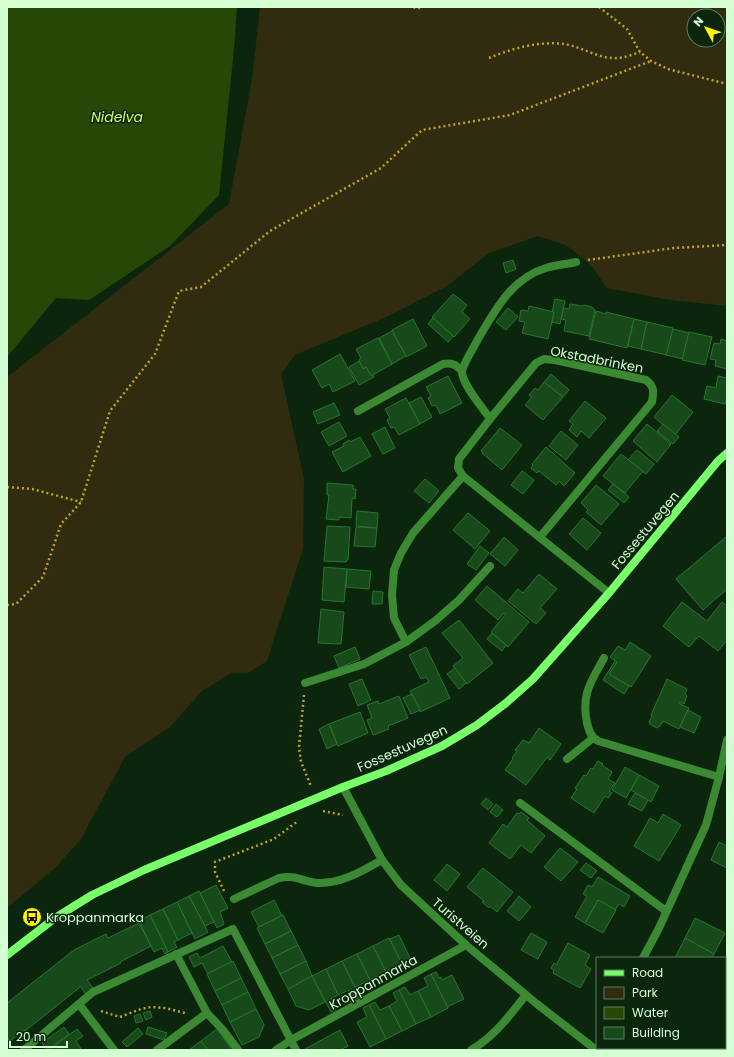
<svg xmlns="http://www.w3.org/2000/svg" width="734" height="1057" font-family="Poppins,sans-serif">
<rect width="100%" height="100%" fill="#0c260d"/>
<g fill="#312b0f" fill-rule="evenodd">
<path d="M260,7H727V306L670,300L607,288L591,265L566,245L538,236L489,253L447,286L384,318L295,355L281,374L304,479L303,549L267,661L248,673H231L202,691L170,727L125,757L81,839L56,867L7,908V377L229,204L252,79ZM694,16H718V40H694Z"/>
<path d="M727,1021V1050H701L703,1048H725V1023Z"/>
</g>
<path fill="#264705" d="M7,7H237L234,49L219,195L170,246L89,300L56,298L7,357Z"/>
<g fill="#17491a" stroke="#26772b">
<path d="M513,260L516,269L506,273L503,263Z"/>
<path d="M453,294L467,305L462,312L470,319L454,337L432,317Z"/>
<path d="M555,299L565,301L560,324L552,322L554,312H552Z"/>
<path d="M570,304L582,306L584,305L592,307L595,310L589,336L564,331L566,320L561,319L564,308L569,309Z"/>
<path d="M529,306L554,312L548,339L522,333L525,322L519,321L521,310L528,311Z"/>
<path d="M508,308L518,317L506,330L496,322Z"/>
<path d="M596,311L606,314V312L634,319L627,348L589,339Z"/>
<path d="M433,318L453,336L448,342L428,324Z"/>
<path d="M413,319L427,346L406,357L392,330Z"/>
<path d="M634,319L647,322L641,349L628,346Z"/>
<path d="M647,322L673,328L667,355L641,349Z"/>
<path d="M673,329L689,333L683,359L666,355Z"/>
<path d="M392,331L406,356L392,364L379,338Z"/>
<path d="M689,332L712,337L705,365L682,360Z"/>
<path d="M378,338L392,364L371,376L366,367L363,369L359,360L361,358L356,349Z"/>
<path d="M721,339L727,341V369L715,366L716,360L710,359L714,343L720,344Z"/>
<path d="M340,354L355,381L333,392L329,384L322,388L312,370Z"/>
<path d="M359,361L363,369L366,367L371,376L373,375L374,377L359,385L349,367Z"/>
<path d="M551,374L569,390L563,397L544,382Z"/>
<path d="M448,376L462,403L440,414L436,405L432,406L428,398L431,396L426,387Z"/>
<path d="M718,376L727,378V398L725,404L704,399L707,386L716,388Z"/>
<path d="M544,382L563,397L543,420L525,405L532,397L529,395L535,388L538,390Z"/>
<path d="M672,395L693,412L675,435L654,417Z"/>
<path d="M421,397L432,417L420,424L409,403Z"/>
<path d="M406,398L420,424L399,435L394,427L391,428L387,420L390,418L385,409Z"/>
<path d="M585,401L606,418L589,438L581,431L577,437L569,430L573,424L569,421Z"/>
<path d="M334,403L340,415L318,424L313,412Z"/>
<path d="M339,422L347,436L329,446L321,432Z"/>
<path d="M647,424L671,444L657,462L633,441Z"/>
<path d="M663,424L679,437L673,444L657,431Z"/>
<path d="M385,427L395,448L383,454L372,434Z"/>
<path d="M500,428L522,445L502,470L482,453L483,452L481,451Z"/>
<path d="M561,431L578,445L566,460L549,446Z"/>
<path d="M360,437L371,456L343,472L332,452L344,446L343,444L349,440L350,442Z"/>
<path d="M546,447L575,473L564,486L559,481L556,485L539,471L537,473L531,468L533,465L532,464Z"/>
<path d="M637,450L654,464L646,474L628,460Z"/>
<path d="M621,454L643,471L625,493L603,476Z"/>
<path d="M522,471L534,480L523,494L511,485Z"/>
<path d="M425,479L439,491L429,503L414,491Z"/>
<path d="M327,483L353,485V489H356L355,499L352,498L351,518L339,517V520L326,519L329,495H327Z"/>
<path d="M613,484L629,497L624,503L608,490Z"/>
<path d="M596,485L619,504L601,525L586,512L588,510L581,503Z"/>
<path d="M357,511L378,513L377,528L356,526Z"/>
<path d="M468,513L490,531L475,549L453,530Z"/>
<path d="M583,518L601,533L587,550L569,534Z"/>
<path d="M327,526L350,527L348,560H347L346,562L324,561Z"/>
<path d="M356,527L377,528L375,547L354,546Z"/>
<path d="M727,536V589L703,610L676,579Z"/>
<path d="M504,537L518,550L505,566L490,554Z"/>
<path d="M480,546L489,553L476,570L467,564Z"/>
<path d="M324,567L347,569L344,602L322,600Z"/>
<path d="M347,569L371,571L369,589L346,587Z"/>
<path d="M539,574L557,589L540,608L546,613L536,624L508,601L518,589L523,593Z"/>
<path d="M487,586L529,622L508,647L491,632L506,614L504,613L498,620L475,600Z"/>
<path d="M373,591L383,592L382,604H372Z"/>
<path d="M682,602L707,621L722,602L727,606V640L718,651L699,636L689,647L663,626Z"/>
<path d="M321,609L344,612L341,644L318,643Z"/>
<path d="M459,620L493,663L467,684L453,666L463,658L442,633Z"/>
<path d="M492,633L506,645L502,651L487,639Z"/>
<path d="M630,642L651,656L631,687L609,674L617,662L610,657L618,646L625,650Z"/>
<path d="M355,647L360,659L339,668L334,656Z"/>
<path d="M426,647L450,698L420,712L410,691L429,682L426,677L421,679L409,655Z"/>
<path d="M615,661L617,662L609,674L629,686L624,694L603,680Z"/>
<path d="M455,668L466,683L459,689L447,674Z"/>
<path d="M362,679L371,700L358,706L349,684Z"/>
<path d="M667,679L687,689L685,694L687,696L684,704L680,702V704L689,708L679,729L663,721L660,726L657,728L650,724L649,722L652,716L651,715Z"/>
<path d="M412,694L420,710L411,714L403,698Z"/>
<path d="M399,696L408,718L388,726L389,729L373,735L367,720L372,718L367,705L378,701L379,704Z"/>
<path d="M688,710L701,717L694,733L680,727Z"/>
<path d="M360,712L368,733L338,746L329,724Z"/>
<path d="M329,724L337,744L327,749L319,729Z"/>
<path d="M539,728L561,744L550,760L547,757L526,785L505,770L513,759L512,758L517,751L515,750L523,740L529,743Z"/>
<path d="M598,761L603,764L602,765L612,772L608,779L615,783L609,791L612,793L608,798L605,796L594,813L571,798L577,789L575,788L584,775L586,776L591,768L593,769Z"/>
<path d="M625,767L639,775L626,798L612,790Z"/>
<path d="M639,775L659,786L651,802L631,790Z"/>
<path d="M635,793L648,800L642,811L628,804Z"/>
<path d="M486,798L493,804L488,810L481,804Z"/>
<path d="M496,804L503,810L497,817L490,812Z"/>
<path d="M521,812L529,818L527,820L545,836L531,853L521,845L510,859L489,843L503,824L507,827L517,813L519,814Z"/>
<path d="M663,814L681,825L659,861L634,846L650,818L658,823Z"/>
<path d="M719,842L727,846V868L711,860Z"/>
<path d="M560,848L578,862L561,881L544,867Z"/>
<path d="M586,863L597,871L591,878L580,870Z"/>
<path d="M447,864L460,874L447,891L434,880Z"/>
<path d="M483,868L513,892L497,912L490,906L489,908L482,902L484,901L467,887Z"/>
<path d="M598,877L630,896L624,907L619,904L615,910L598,900L585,923L575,917L587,896L583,894L588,885L592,887Z"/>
<path d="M216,885L228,908L220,912L224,924L217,928L200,893Z"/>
<path d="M199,891L214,922L205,926L189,896Z"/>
<path d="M189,896L208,932L195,939L177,902Z"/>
<path d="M519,896L531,907L519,921L507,911Z"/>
<path d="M274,900L282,916L259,927L251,912Z"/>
<path d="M598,900L616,910L603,933L585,923Z"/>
<path d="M177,902L192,933L178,940L163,909Z"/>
<path d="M163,909L178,940L174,942L177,947L168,952L150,915Z"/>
<path d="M150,915L168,952L165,954L162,948L154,952L139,921Z"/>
<path d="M283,915L291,931L265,944L257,928Z"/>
<path d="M695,918L725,933L714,954L685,938Z"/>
<path d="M139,923L151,946L120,962L121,963L87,980L93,988L86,994L80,986L79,988L25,1031L24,1030L10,1041L7,1037V1003L74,950L106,934L108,938Z"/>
<path d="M291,931L298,945L272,958L265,944Z"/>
<path d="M531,933L547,942L538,959L521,950Z"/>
<path d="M399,935L410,958L401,963L390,939Z"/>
<path d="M389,938L402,964L386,972L373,946Z"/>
<path d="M685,938L714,954L712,958H675Z"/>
<path d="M568,943L590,955L585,965L591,969L580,988L553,973L554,970L551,968L554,963L557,965L558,964L557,963Z"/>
<path d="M298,945L306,961L280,974L272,958Z"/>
<path d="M223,946L232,962L208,974L202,963L194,967L189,957L197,953L200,958Z"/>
<path d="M373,946L386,972L370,980L357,954Z"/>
<path d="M357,954L370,980L355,987L342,961Z"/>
<path d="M233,961L241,978L215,991L207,974Z"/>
<path d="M306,961L312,976L288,989L280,974Z"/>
<path d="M342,961L360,997L354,1000L349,990L338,995L326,969Z"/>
<path d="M326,969L338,995L331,999L336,1010L331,1012L312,976Z"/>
<path d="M436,972L439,978L441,977L442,980L452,975L464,999L447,1007L431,974Z"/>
<path d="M431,974L448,1008L431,1017L418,991L428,986L424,978Z"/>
<path d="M312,976L325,1002L309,1010L296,1006L288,989Z"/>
<path d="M241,978L248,992L222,1005L215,991Z"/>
<path d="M405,987L410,995L418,991L431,1017L416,1024L399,990Z"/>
<path d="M399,990L416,1024L402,1031L389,1006L397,1001L393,993Z"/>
<path d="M248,992L256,1009L230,1022L222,1005Z"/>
<path d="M375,1002L380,1010L389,1006L402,1031L386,1039L369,1005Z"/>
<path d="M369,1005L386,1039L370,1047L357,1022L367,1017L363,1008Z"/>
<path d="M256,1009L264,1025L259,1037L242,1045L230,1022Z"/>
<path d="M150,1011L152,1017L146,1020L143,1013Z"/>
<path d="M140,1014L143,1021L136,1023L134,1016Z"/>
<path d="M64,1027L69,1034L47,1050L42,1043Z"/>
<path d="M148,1027L167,1033L164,1040L146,1034Z"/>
<path d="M138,1028L143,1034L127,1047L122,1042Z"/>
<path d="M77,1029L83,1036L76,1041L81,1049L79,1050H49Z"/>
<path d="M217,1029L232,1050H208L201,1041Z"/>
<path d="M340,1030L348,1046L340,1050H305V1049Z"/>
<path d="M201,1041L208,1050H189Z"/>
<path d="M650,1048H675L674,1050H649Z"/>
</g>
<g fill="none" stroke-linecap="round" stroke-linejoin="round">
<g stroke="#c2a323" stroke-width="2.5" stroke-dasharray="2 3" stroke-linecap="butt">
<path d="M414,7L416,9L423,7"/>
<path d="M599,7L627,29L640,52L651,61L668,69L727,84"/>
<path d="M489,58C513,48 539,41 565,44C581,47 596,57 612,58C622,59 631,55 640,52"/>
<path d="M588,260L674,248L727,245"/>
<path d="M7,487L32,489L81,502"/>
<path d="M7,605L16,604L43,577L61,524L81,502L110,411L155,354L179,291L201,287L270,231L381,168L422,130L510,115L651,61"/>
<path d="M304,695L299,747L301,762L311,786"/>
<path d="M323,811L343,815"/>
<path d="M224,891L215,872V862L274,839L298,821"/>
<path d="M101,1011L120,1017L141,1009L151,1007L165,1008L185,1013"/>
</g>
<g stroke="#3b8a33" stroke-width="8">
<path d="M358,411L443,364C452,362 456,365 462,371"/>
<path d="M490,419C483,408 462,384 462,372C462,365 475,346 478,339C495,310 512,278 546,268C556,265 567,264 576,262"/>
<path d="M604,658C591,682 581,694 587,723C589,731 591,737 598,741L719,777"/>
<path d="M567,759L593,738"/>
<path d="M520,803L666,911"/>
<path d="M234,899L279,878C296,874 303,882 318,883C342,884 363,870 382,860"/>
<path d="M79,1004L114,1050"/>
<path d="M207,1013L223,1030L238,1050"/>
<path d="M24,1050L93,992L233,929L296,1050"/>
<path d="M157,1050L207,1013L176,954"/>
<path d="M276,1050L291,1040L466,945"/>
<path d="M471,1050C494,1037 510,1015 526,995"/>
</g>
<g stroke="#3b8a33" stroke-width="8">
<path d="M540,537L652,402C654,391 654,386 646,380L555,360L544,359L536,363L490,419L459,459L458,468L463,476L609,593"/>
<path d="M406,642L435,621L459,600L490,566"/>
<path d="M305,683L364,664L406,642L394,618L392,595L394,570L401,553L413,533L463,476"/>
<path d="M343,787L382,860L401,885L466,945L537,1004L595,1049"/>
<path d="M643,958L659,928L706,825L719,777L727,740"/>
</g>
<path stroke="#79ff69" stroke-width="8" d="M7,955L55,918L92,895L144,870L343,787L386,771L442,746L477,725L506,703L533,679L609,593L718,461L727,453"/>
</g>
<defs>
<symbol id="bus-disc" viewBox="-11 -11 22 22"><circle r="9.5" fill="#fdf400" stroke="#0c260d"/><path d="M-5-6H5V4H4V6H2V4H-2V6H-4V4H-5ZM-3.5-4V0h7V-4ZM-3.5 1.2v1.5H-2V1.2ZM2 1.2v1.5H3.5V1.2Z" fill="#111"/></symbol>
</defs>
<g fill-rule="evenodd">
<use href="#bus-disc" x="21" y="906" width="22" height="22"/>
</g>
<g text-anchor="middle" stroke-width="3" stroke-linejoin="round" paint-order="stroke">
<g font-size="13" fill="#d3ffd2" stroke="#0c260d">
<text transform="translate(597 359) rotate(11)" y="5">Okstadbrinken</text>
<text transform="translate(645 530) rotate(-50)" y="5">Fossestuvegen</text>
<text transform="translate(402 748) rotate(-24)" y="5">Fossestuvegen</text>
<text transform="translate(461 923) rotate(41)" y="5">Turistveien</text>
<text transform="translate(373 982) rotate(-29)" y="5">Kroppanmarka</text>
</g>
<g font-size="13" fill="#d3ffd2" stroke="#0c260d" text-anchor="start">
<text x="46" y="922">Kroppanmarka</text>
</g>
<g font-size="14" font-style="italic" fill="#cbff60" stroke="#0c260d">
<text x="117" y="122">Nidelva</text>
</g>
</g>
<rect width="734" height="1057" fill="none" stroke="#d3ffd2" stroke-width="16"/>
<rect x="596" y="957" width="130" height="92" fill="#0c260d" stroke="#5c7d5c"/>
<rect x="604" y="970" width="20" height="6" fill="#79ff69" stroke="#5c7d5c"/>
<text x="632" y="977" font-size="12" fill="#d3ffd2">Road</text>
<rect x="604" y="987" width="20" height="12" fill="#312b0f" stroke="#5c7d5c"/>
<text x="632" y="997" font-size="12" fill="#d3ffd2">Park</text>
<rect x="604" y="1007" width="20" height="12" fill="#264705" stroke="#5c7d5c"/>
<text x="632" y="1017" font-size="12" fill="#d3ffd2">Water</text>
<rect x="604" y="1027" width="20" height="12" fill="#17491a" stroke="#5c7d5c"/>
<text x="632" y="1037" font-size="12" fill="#d3ffd2">Building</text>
<g transform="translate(706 28) rotate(310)"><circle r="19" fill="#0c260d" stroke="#5c7d5c"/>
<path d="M0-3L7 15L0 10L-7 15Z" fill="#fdf400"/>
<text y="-6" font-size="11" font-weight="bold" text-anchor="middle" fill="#d3ffd2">N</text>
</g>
<path d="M10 1041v6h57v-6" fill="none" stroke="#d3ffd2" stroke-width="2"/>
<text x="16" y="1041" font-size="12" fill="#d3ffd2" stroke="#0c260d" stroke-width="3" paint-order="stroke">20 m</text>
</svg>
